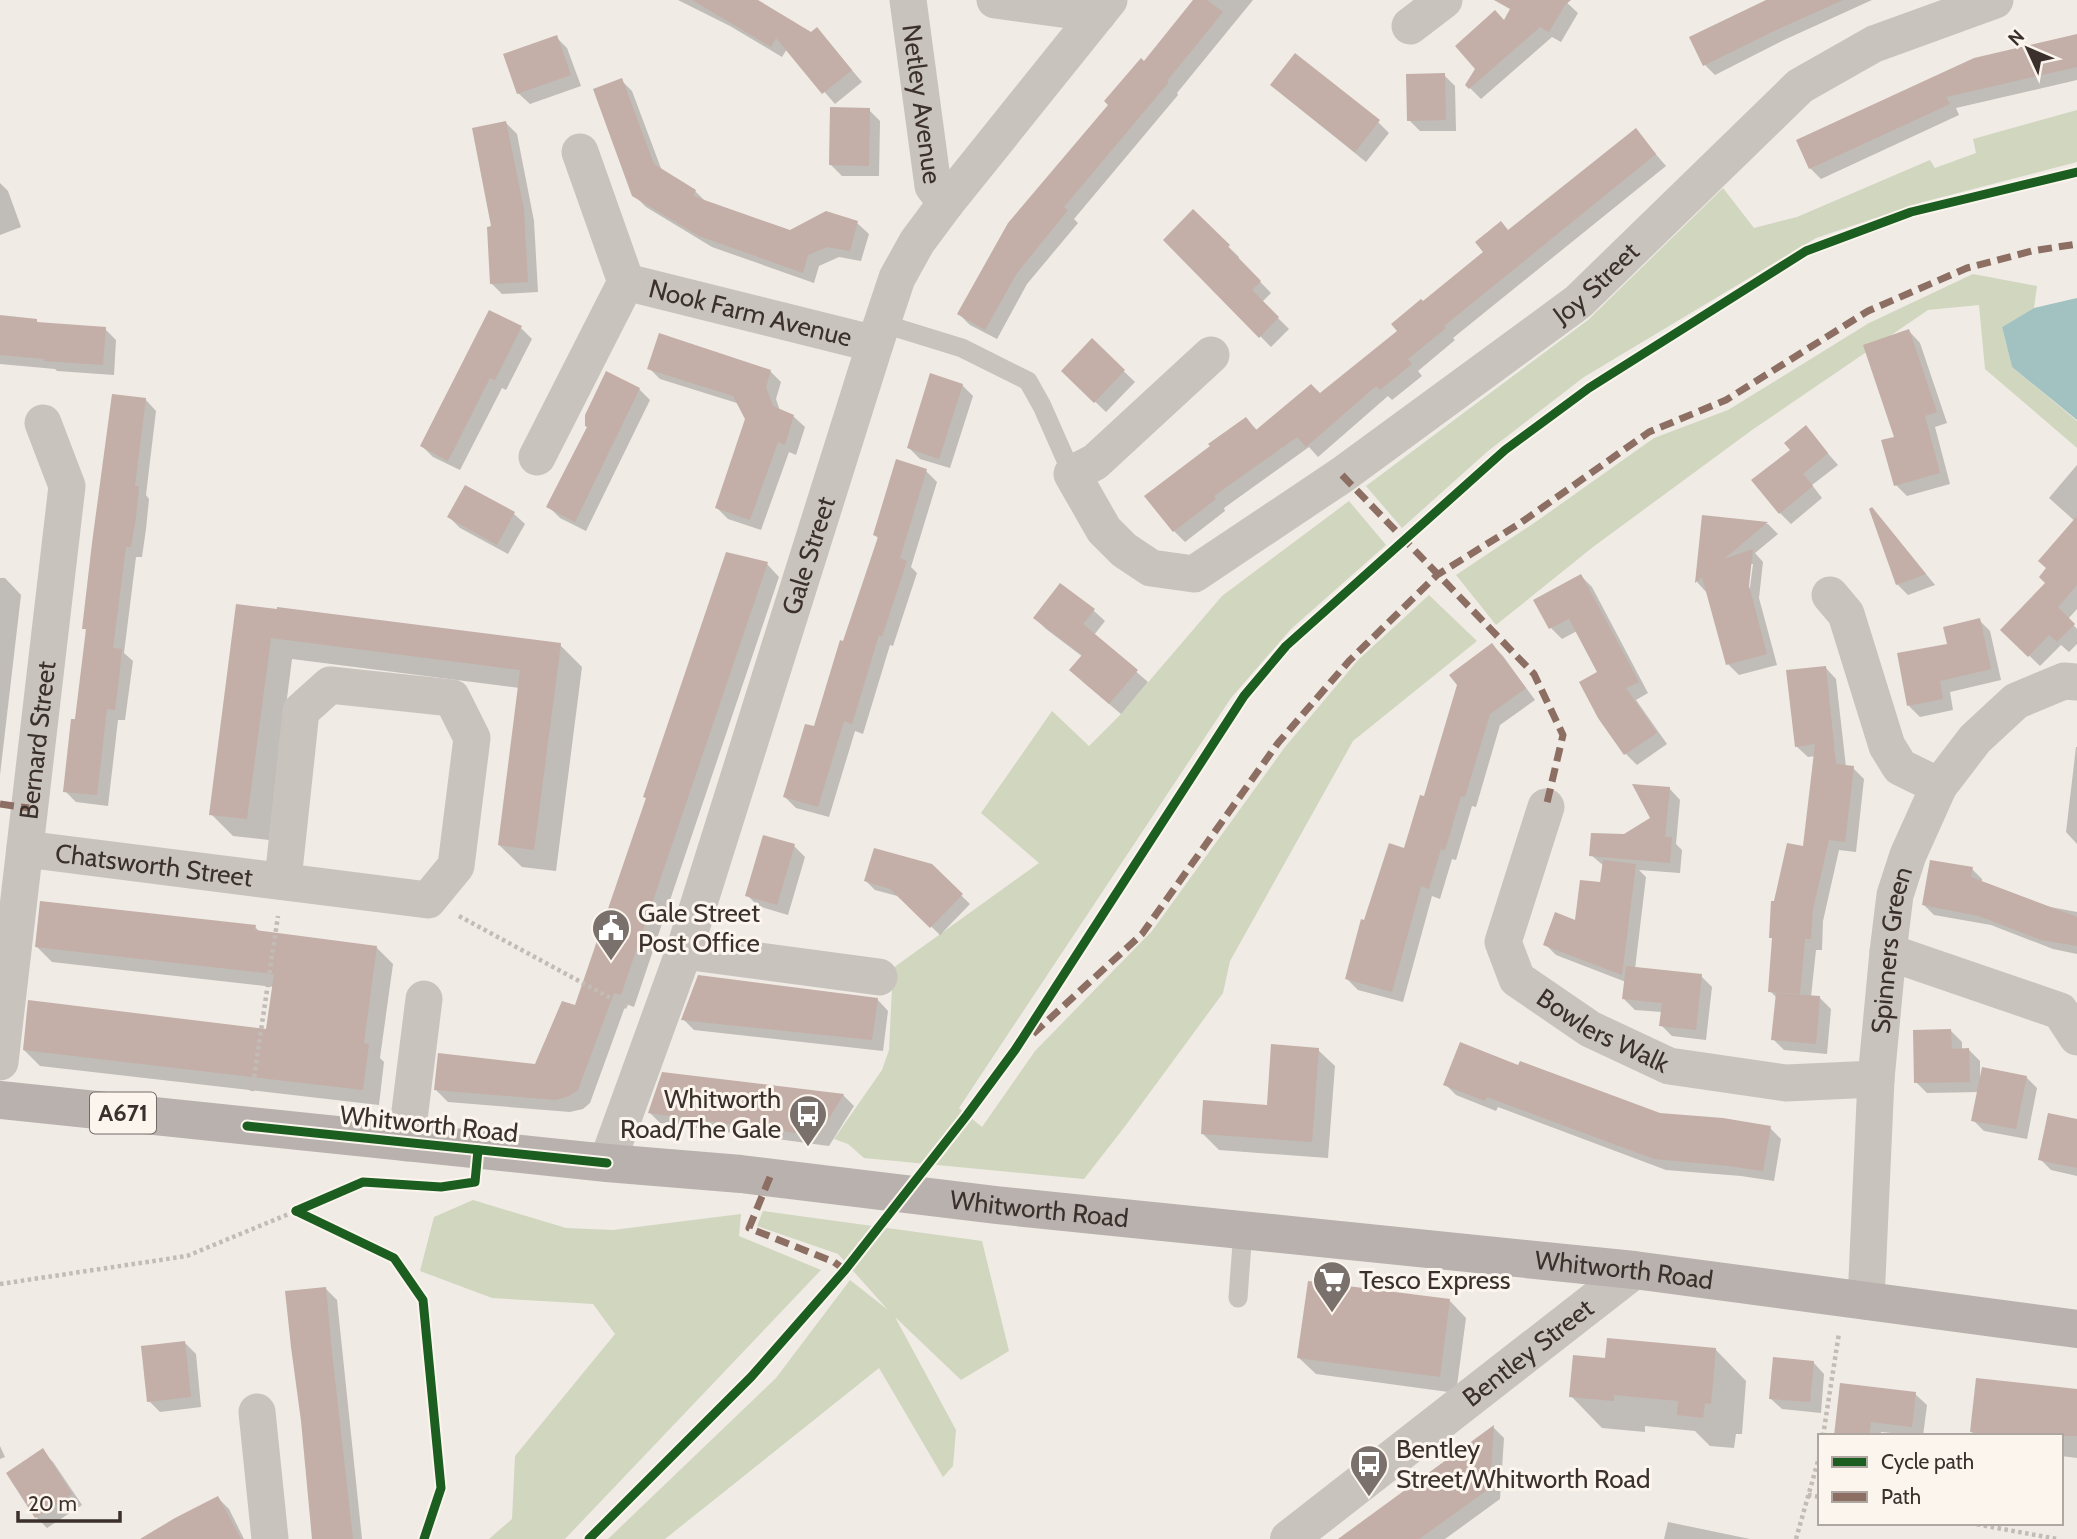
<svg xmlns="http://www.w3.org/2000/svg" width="2077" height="1539" font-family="Cabin,sans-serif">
<rect width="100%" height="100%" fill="#f0ebe5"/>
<g fill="#d1d6bf">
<path d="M2077,110V162L1923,202L1816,238L1584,377L1488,451L1402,528L1366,486L1588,320L1723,188L1754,228L1797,217L1930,160L1935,168L1976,153L1973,139Z"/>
<path d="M1973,274L2037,286L2034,308L2002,327L2012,367L2077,421V448L1985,369L1979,305L1928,310L1752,430L1593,547L1496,625L1456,575L1537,521L1654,438L1728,410L1869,323Z"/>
<path d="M1349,501L1386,545L1291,629L1231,698L959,1108L982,1127L1035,1051L1152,931L1285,747L1358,660L1429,595L1477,641L1353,741L1230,961L1223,993L1126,1125L1084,1179L864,1158L848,1144L834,1139L882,1070L889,1050L893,968L1039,863L981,813L1052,711L1089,746L1121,714L1222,596Z"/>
<path d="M473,1200L566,1228L613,1230L741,1214L739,1236L821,1270L565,1539H489L512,1519L515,1456L615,1334L593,1304L492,1298L420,1271L434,1217Z"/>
<path d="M763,1211L982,1241L1009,1351L961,1380L895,1317L956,1430L953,1466L943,1477L879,1368L665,1539H608L776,1378L850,1280L888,1310L838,1254L757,1226Z"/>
</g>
<path fill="#a1c2c1" d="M2077,298V420L2012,367L2002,327L2034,308Z"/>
<g fill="#0003" fill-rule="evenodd">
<path d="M678,0H755L811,34L817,29L862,82L835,104L787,49L782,57L730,26Z"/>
<path d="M1195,0H1253L1177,93L1178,95L1074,219L1078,223L1027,284L997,339L970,325L959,314L1144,63Z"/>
<path d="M1518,0H1564L1578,13L1561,42L1552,37L1481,99L1467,85Z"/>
<path d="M1770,0H1872L1784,40L1715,75L1705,65L1691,38Z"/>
<path d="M556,37L567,48L581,86L530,104L518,93Z"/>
<path d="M2077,37V80L1956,108L1959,115L1821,179L1810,168L1798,141Z"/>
<path d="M1444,75L1455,86L1456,131H1420L1409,120Z"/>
<path d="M621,80L632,91L662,171L695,191L706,202L790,232L857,223L869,234L861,261L839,257L819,266L814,283L712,247L646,207L634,195Z"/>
<path d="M1273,85L1378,122L1389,133L1366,162L1284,96Z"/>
<path d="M869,110L880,121L879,176H842L831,165Z"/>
<path d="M506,123L517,134L534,221L538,292L502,294L491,283L493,228Z"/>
<path d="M1636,131L1666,166L1453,338L1455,340L1418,371L1422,376L1392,400L1388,396L1318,457L1309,447L1224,508L1225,511L1185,542L1174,531L1246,419L1258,431L1320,395L1399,331L1423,303L1509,232Z"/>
<path d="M0,183L8,191L21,227L0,235Z"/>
<path d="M1193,212L1239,257L1238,259L1271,293L1262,302L1289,329L1271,347L1165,240Z"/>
<path d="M0,317L36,321L40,324L105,329L116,340L114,375L57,371L55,369L0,364Z"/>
<path d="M521,328L532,339L506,390L502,388L460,470L433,457L422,446Z"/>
<path d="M1909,331L1920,343L1947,423L1935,427L1950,484L1907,496L1896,485V438Z"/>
<path d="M1092,341L1135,382L1106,412L1063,371Z"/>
<path d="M649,368L770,371L781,382L776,399L780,411L793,416L805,427L796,455L789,452L761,530L728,519L717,508L747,419L740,404L660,379Z"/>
<path d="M962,385L973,396L950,468L920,459L909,448Z"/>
<path d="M639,389L650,400L586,531L560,518L549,507L589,427Z"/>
<path d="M145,399L156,411L146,495L149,499L146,529L142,557H136L124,653L133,661L125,720H118L108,806L76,802L65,791L88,632L84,628Z"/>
<path d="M1805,427L1838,465L1812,485L1822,498L1791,524L1780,513L1792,450Z"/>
<path d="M2077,465V523L2049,498Z"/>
<path d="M926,471L937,482L911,567L917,573L893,646L890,645L863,734L855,731L829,817L796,808L785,797L815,729L844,643L879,539L875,535Z"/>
<path d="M1872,510L1883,521L1935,585L1908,595L1897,584Z"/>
<path d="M513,513L525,524L508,554L460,528L449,517Z"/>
<path d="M1704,517L1768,524L1778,534L1755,553L1763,562L1759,598L1777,665L1739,675L1728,664L1707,593L1697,582ZM1749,564H1753L1749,595L1746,594Z"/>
<path d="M2077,551V609L2068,619L2077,629V644L2069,652L2061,645L2040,666L2003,630Z"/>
<path d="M767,564L779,577L634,1007L626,1004L590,1103L583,1109L570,1112L448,1102L436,1090L536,1066L576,1007L647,799L645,797Z"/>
<path d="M1581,576L1592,587L1648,693L1636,700L1667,744L1637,765L1626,754L1600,718V673L1577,631L1562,639L1551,628Z"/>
<path d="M0,578H5L21,595L0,775Z"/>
<path d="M1060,585L1094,611L1105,621L1094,635L1148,682L1121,714L1082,681L1083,657L1046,629L1035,618Z"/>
<path d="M238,606L560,645L582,667L556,871L522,867L499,845L520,688L292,659L269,840L233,836L211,814Z"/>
<path d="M1979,620L1990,631L2001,680L1950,692L1953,710L1920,717L1909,706L1949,646Z"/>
<path d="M1492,645L1503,656L1535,700L1500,725L1476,807L1472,806L1456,860L1452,859L1440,899L1432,896L1403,1002L1358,990L1346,978L1366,922L1405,850Z"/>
<path d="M1825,667L1836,679L1846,767L1853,768L1864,779L1856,852L1839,850L1823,921L1822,950H1816L1811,997L1820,998L1831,1009L1827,1054L1784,1050L1773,1039L1777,998L1770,991L1775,903L1805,849L1816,756L1808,757L1796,746Z"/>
<path d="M2076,747H2077V844L2066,832Z"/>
<path d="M1669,788L1680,800L1676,844L1682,850L1680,873L1639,870L1646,877L1635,969L1701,976L1712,987L1706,1040L1672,1036L1661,1025L1662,1012L1635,1010L1624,999L1626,982L1556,955L1545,944L1577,922L1602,883L1604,866L1591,855L1652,819Z"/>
<path d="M794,846L805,857L788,915L758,906L747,895Z"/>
<path d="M931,866L970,904L940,935L901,897L875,890L866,881Z"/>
<path d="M1972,869L1982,879V882L2045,906L2077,912V954L2053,949L1991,925L1934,915L1924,905Z"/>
<path d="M255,927L261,933L377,948L393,964L380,1058L384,1062L379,1105L40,1066L24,1050L268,1031L274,987L52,962L36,946Z"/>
<path d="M877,999L888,1011L883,1051L694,1030L683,1019Z"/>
<path d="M1951,1031L1962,1042V1050H1969L1980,1061V1078L2026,1077L2037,1088L2027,1139L1984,1131L1973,1120L1979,1092L1927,1093L1916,1082Z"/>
<path d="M1318,1050L1335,1066L1328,1158L1219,1150L1202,1133L1268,1106Z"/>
<path d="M1519,1067L1659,1115L1770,1128L1781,1139L1774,1181L1741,1176L1666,1170L1498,1107L1496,1111L1456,1095L1445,1084Z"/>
<path d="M843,1095L854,1106L829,1146L660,1123L650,1113Z"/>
<path d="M2077,1121V1176L2051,1170L2040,1159Z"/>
<path d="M326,1289L337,1300L362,1539H314Z"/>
<path d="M1450,1301L1466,1318L1456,1393L1316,1374L1299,1358Z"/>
<path d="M185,1343L196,1354L201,1407L160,1412L149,1401Z"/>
<path d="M1715,1349L1746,1381L1742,1434H1736L1734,1448L1710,1446L1695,1431L1645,1426V1432L1602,1428L1571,1396L1607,1360Z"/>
<path d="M1813,1362L1824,1374L1821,1413L1782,1409L1770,1398Z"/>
<path d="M2077,1391V1458L2061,1456V1436H1976L1972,1432Z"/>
<path d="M1915,1394L1927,1405L1923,1436L1881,1432V1436H1835Z"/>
<path d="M1494,1428L1504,1438L1500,1499L1445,1539H1341Z"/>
<path d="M0,1446L5,1457L0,1459Z"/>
<path d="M42,1451L53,1462L82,1505L47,1528L36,1517L8,1473Z"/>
<path d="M218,1498L229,1509L244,1539H142Z"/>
<path d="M1668,1522L1750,1539H1664Z"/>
</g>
<g fill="#c3afa7">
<path d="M692,0H758L811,32L817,27L852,70L822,94L776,38L771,47Z"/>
<path d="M1193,0H1207L1223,12L1167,81L1169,82L1064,207L1068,210L1017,273L985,330L957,314L1008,223L1108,105L1104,101L1141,58L1144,61Z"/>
<path d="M1494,0H1571L1565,5L1549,32L1540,27L1469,89L1465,85L1475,69L1455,46L1495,10L1504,20L1510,9Z"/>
<path d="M1766,0H1843L1774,31L1703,66L1689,37Z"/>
<path d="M2077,34V67L1946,97L1950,104L1809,169L1796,140L1974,58Z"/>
<path d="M557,35L571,75L517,94L503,54Z"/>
<path d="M1295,53L1380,120L1355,152L1270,85Z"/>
<path d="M1445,73L1446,120L1407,121L1406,74Z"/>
<path d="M622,78L654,164L696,190L693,196L790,230L826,211L858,221L850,251L827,247L808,255L803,273L699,236L632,196L593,89Z"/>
<path d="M830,107L870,108L869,166L829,165Z"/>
<path d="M506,121L524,209L528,282L490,284L487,227L491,226L472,128Z"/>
<path d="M1636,128L1656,154L1444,326L1446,328L1408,359L1412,364L1380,390L1376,386L1306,447L1297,437L1214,496L1216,499L1173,532L1144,496L1210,446L1208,444L1246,417L1256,430L1311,384L1320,393L1397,331L1391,324L1421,299L1423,301L1483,252L1475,242L1501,221L1508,230Z"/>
<path d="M1193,209L1230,245L1228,247L1261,281L1252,290L1279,317L1259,338L1163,240Z"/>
<path d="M489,310L522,326L495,380L490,378L448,461L420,446Z"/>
<path d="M0,315L37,319V322L106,327L103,365L44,361V359L0,355Z"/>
<path d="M1909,329L1937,412L1925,416L1940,473L1894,486L1881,440L1894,437L1863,345Z"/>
<path d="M659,333L771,370L766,387L773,406L794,415L785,445L778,442L750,520L715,508L745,419L733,396L647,369Z"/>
<path d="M1092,338L1125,370L1094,403L1061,371Z"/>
<path d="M606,371L640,388L575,522L546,507L587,427L585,426V415Z"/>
<path d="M930,373L963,384L939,459L907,448Z"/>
<path d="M112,394L146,398L135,486H139L136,517L131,547H126L113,648L122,649L119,679L115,710L107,709L97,795L63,792L71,719H75L86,629H82L92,543Z"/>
<path d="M1806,425L1828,453L1803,474L1813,486L1779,514L1751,480L1790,450L1784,443Z"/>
<path d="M896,459L927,469L900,558L907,561L882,637L879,635L852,724L844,721L818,807L783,797L805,724L814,726L840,640L843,641L878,537L873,535Z"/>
<path d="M465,485L515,512L497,545L447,517Z"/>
<path d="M1872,507L1926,574L1896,585L1869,509Z"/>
<path d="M1702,515L1768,522L1724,559L1753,549L1749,586L1767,654L1726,665L1702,577L1695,583Z"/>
<path d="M2077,516V585L2058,607L2075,624L2057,642L2049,635L2028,657L2000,630L2045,583L2039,577L2046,568L2038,561Z"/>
<path d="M726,552L768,562L621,995L614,993L578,1090L569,1096L556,1100L434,1090L438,1053L535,1064L562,1001L575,1005L646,798L643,797Z"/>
<path d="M1581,574L1639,682L1626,688L1657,733L1624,755L1598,718L1579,682L1597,672L1569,619L1549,629L1533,600Z"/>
<path d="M1060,583L1095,609L1083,624L1138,670L1109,704L1069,670L1082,655L1033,618Z"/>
<path d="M236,604L277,609V607L561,643L534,850L498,845L520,670L271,638L247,819L209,815Z"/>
<path d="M1980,618L1991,669L1940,681L1943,699L1907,706L1897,653L1947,644L1943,627Z"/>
<path d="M1492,643L1526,688L1490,714L1465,797L1461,796L1445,850L1441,849L1429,889L1421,886L1392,992L1345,979L1361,919L1364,920L1389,843L1404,848L1420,795L1424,796L1457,685L1449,675Z"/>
<path d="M1826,666L1836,764L1854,766L1845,842L1829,840L1813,909L1811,939H1805L1800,994L1768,992L1772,938H1769L1771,901H1774L1787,843L1803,846L1815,744L1795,747L1786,670Z"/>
<path d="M1632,784L1670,787L1665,837H1672L1670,863L1589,856L1591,833L1624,834L1650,818Z"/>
<path d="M763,835L795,844L777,905L745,896Z"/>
<path d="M874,848L932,864L963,894L930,928L890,889L864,881Z"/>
<path d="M1603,860L1636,864L1622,975L1543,945L1555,912L1575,920L1580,880L1600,882Z"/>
<path d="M1930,860L1973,867L1971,877L2077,917V946L2041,940L1979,916L1922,905Z"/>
<path d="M40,901L256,925L255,930L377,946L364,1043L369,1044L363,1090L23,1050L28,1000L266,1029L274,974L35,947Z"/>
<path d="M1626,966L1702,974L1696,1030L1659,1026L1662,1003L1622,999Z"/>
<path d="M698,975L878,998L872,1040L681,1020Z"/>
<path d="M1776,993L1820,996L1816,1044L1771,1040Z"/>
<path d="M1951,1029L1952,1049L1969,1048L1970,1082L1914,1083L1913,1030Z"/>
<path d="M1460,1042L1518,1065L1520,1061L1660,1113L1723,1118L1771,1126L1763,1171L1729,1166L1654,1159L1487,1097L1485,1101L1443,1085Z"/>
<path d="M1271,1044L1319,1048L1312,1142L1201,1134L1203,1100L1267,1105Z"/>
<path d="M1982,1067L2027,1076L2016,1129L1971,1121Z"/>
<path d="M662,1072L844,1094L818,1136L648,1113Z"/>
<path d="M2048,1113L2077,1119V1168L2038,1160Z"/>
<path d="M1308,1281L1450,1299L1440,1377L1297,1358Z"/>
<path d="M326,1287L331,1343L353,1539H312L301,1421L291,1347L285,1291Z"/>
<path d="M1607,1338L1716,1348L1711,1404L1705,1403L1703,1418L1677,1415L1678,1401L1614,1395V1401L1569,1397L1573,1355L1605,1358Z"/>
<path d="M185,1341L191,1397L147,1402L141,1346Z"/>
<path d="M1773,1357L1814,1361L1810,1402L1769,1399Z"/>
<path d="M1976,1378L2077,1389V1436H2001L1970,1432Z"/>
<path d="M1840,1383L1916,1392L1912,1427L1871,1422L1869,1436H1834Z"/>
<path d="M1494,1425L1490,1488L1419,1539H1338Z"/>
<path d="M43,1448L72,1494L35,1518L6,1473Z"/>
<path d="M218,1496L241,1539H140L175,1518Z"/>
</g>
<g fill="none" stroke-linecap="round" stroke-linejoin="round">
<g stroke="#c2bbb6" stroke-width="4.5" stroke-dasharray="3.5 3.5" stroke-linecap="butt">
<path d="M459,916L627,1007"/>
<path d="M252,1091L278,916"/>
<path d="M0,1284L187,1256L296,1211"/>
<path d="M1823,1436L1839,1333"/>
<path d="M1808,1495L1820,1497"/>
<path d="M1970,1523L2057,1539"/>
<path d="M1796,1539L1820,1454"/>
</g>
<g stroke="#c9c3be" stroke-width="19">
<path d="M881,323L962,348L1028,381L1042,406L1072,474"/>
<path d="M1238,1298L1243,1230"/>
</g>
<g stroke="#c9c3be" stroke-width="37">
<path id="s1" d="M908,0L933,186L946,203"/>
<path d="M995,0L1098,14"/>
<path d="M1410,26L1444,0"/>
<path id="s2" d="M580,152L626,282L875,344"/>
<path id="s3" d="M1211,355L1095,462L1072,474L1104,530L1124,550L1151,568L1194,574L1342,475L1578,302L1800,86L1874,44L1995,0"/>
<path d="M537,457L626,282"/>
<path d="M1830,595L1846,614L1887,746L1900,767L1939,786"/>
<path id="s4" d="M1546,807L1503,942L1517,979L1590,1029L1669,1066L1786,1083L1876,1079"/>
<path id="s5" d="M25,849L428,900L456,866L472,738L452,698L330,685L301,711L283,880"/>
<path d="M684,951L879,977"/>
<path d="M1888,952L2060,1011L2077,1037"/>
<path id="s6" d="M0,1062L67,486L43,423"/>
<path d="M406,1143L424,999"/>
<path id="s7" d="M607,1163L684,951L875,344L897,278L917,242L946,203L1109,0"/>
<path id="s8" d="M1866,1301L1876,1079L1888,952L1895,895L1908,855L1939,786L1975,739L2016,701L2064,681L2077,682"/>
<path d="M257,1412L270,1539"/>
</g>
<path stroke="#c9c3be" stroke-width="38" id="s9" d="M1289,1539L1634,1270"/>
<path stroke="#b8b1ad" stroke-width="38" id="s10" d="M0,1100L607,1163L741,1174L996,1205L1634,1270L2077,1329"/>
<g stroke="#8d6e63" stroke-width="7" stroke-dasharray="14 7" stroke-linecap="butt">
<path d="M1342,475L1534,674L1563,735L1546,807"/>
<path d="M0,804L29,808"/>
<path d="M1033,1034L1142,934L1278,743L1349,661L1437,575L1519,524L1649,432L1726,400L1868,311L1967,268L2032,251L2077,244"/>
<path d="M770,1177L749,1228L834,1262L845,1270"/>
</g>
<defs>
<g id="cycleway">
<path d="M247,1126L607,1163"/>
<path d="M296,1211L394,1258L423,1300L441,1488L424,1539"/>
<path d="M296,1211L363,1182L441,1187L475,1182L478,1150"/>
<path d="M589,1539L751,1377L845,1270L967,1115L1015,1050L1244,696L1286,646L1505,450L1589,388L1806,251L1911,212L2077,172"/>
</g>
</defs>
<use href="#cycleway" stroke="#fbf5ee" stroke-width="13"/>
<use href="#cycleway" stroke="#1b5e20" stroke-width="9"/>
</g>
<defs>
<symbol id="civic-pin" viewBox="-11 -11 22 30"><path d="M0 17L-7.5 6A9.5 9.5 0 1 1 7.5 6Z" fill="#7a716c" stroke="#fbf5ee"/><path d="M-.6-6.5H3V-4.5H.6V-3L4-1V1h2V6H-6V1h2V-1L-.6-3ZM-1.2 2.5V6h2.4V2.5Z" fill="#fff"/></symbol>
<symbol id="bus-pin" viewBox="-11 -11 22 30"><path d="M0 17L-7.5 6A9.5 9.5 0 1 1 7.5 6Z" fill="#7a716c" stroke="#fbf5ee"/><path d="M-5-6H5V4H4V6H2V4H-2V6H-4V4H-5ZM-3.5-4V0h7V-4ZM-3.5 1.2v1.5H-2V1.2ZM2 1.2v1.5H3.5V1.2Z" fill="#fff"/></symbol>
<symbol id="supermarket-pin" viewBox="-11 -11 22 30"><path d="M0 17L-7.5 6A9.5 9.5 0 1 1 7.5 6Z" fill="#7a716c" stroke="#fbf5ee"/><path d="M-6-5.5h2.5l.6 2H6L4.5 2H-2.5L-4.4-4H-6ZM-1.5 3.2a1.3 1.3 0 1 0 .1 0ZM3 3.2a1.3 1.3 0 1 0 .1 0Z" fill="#fff"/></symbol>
</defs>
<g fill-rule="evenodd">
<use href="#civic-pin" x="589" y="906" width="44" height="60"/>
<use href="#bus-pin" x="786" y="1092" width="44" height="60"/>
<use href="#supermarket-pin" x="1310" y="1258" width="44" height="60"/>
<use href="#bus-pin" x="1347" y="1442" width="44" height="60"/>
</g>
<g text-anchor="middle" stroke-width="6" stroke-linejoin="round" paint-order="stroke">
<rect fill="#fbf5ee" stroke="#756b66" stroke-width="2" x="90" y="1092.5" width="66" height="41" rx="5"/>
<g font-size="24" font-weight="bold" fill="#3b302b">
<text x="123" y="1121">A671</text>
</g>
<g font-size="26" fill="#3b302b" stroke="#fbf5ee">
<text dy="9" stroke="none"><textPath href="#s1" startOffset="105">Netley Avenue</textPath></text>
<text dy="9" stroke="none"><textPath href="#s3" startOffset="849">Joy Street</textPath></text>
<text dy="9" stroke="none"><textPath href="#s2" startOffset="266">Nook Farm Avenue</textPath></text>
<text dy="9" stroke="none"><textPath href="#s7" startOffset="640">Gale Street</textPath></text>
<text dy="9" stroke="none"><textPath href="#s6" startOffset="324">Bernard Street</textPath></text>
<text dy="9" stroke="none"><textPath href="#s5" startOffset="130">Chatsworth Street</textPath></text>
<text dy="9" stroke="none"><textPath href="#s8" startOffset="352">Spinners Green</textPath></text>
<text dy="9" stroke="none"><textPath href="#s4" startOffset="282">Bowlers Walk</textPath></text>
<text transform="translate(429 1124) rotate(6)" y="9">Whitworth Road</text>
<text dy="9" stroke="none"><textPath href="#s10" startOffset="1045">Whitworth Road</textPath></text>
<text dy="9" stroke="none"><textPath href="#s10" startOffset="1633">Whitworth Road</textPath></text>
<text dy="9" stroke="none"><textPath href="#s9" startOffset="303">Bentley Street</textPath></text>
</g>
<g font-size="26" fill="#3b302b" stroke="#fbf5ee" text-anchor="start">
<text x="638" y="922">Gale Street<tspan x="638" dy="30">Post Office</tspan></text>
<text x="781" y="1108" text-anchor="end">Whitworth<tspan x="781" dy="30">Road/The Gale</tspan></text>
<text x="1359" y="1289">Tesco Express</text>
<text x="1396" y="1458">Bentley<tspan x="1396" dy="30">Street/Whitworth Road</tspan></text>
</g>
</g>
<rect x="1818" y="1434" width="245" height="91" fill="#fbf5ee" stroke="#aea6a0" stroke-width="2"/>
<rect x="1832" y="1457" width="35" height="10" fill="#1b5e20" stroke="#aea6a0" stroke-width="2"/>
<text x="1881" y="1469" font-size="21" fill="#3b302b">Cycle path</text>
<rect x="1832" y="1492" width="35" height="10" fill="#8d6e63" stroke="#aea6a0" stroke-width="2"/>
<text x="1881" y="1504" font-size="21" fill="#3b302b">Path</text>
<g transform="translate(2028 49) rotate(314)" stroke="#fbf5ee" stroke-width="5" paint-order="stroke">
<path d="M0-5L12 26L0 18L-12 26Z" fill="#3b302b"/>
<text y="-10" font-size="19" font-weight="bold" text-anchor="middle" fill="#3b302b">N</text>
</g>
<path d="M18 1511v10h102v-10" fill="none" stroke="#3b302b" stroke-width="3.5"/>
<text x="28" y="1511" font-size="21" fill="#3b302b" stroke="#fbf5ee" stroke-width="5" paint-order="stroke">20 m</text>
</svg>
